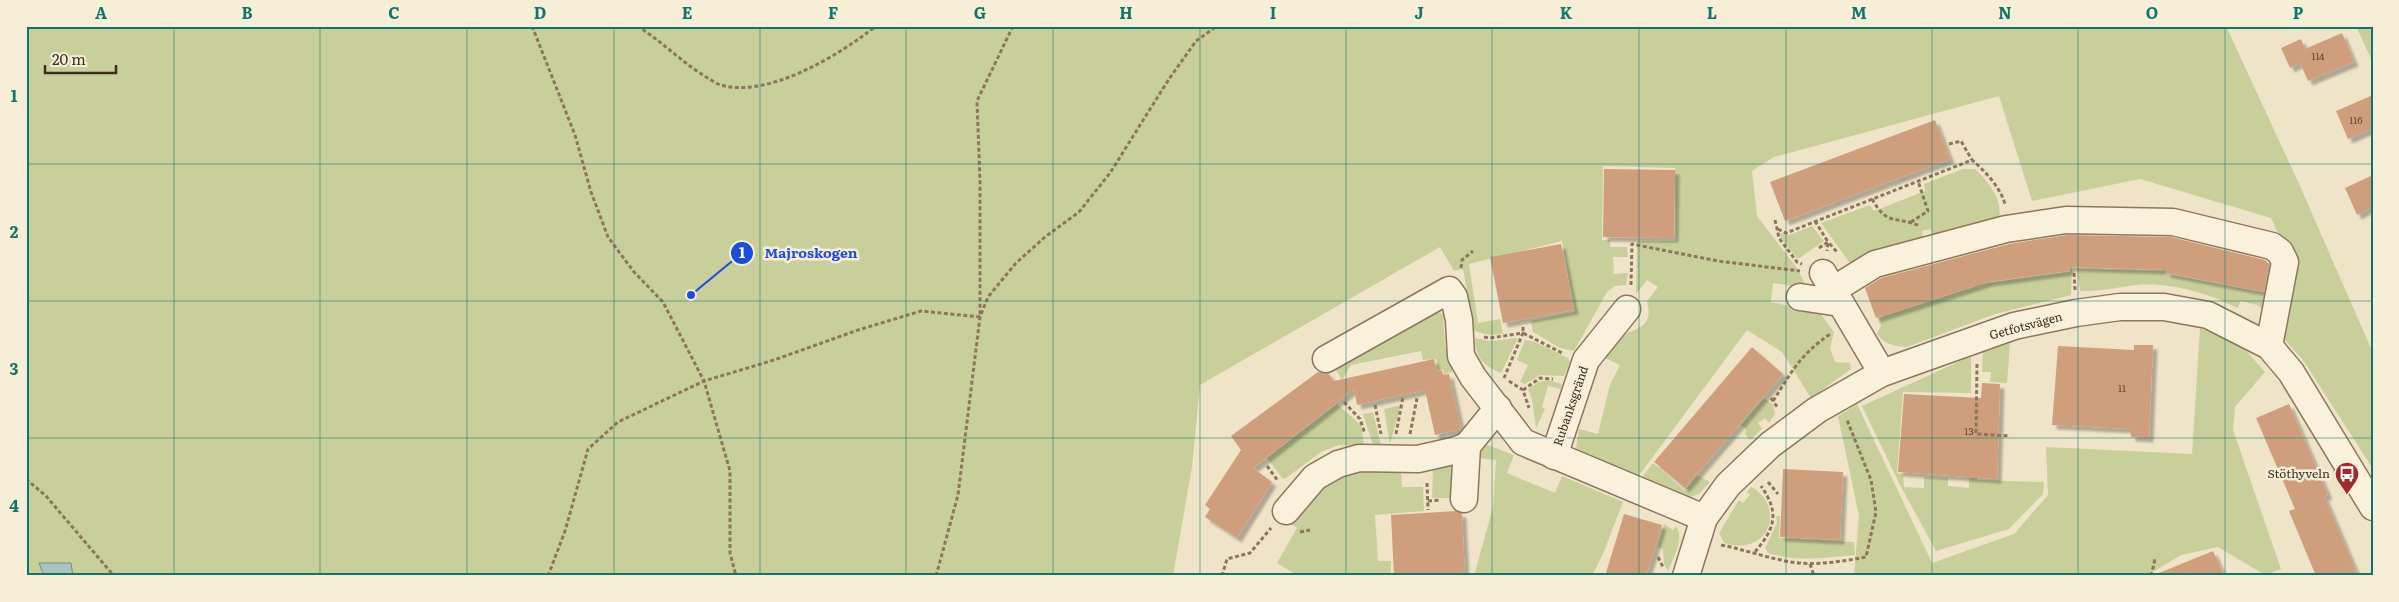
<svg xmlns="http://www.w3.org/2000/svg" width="2399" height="602" font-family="Literata,serif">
<defs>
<filter id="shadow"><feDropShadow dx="4.5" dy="4.5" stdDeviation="1" flood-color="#0004"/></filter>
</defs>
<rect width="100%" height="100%" fill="#f0e4c8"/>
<g fill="#c9cf9b">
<path d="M26,26H2226L2300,186L2373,353V469L2303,360L2284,339L2283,313L2293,268L2271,218L2140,179L2032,201L1999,96L1774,157L1752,171L1757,216L1797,268L1807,288L1773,283L1771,302L1820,313L1834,332L1830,348L1835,362L1850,363L1851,369L1811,398L1782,352L1747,330L1635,481L1577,456L1576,448L1579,429L1598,434L1610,385L1620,365L1603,357C1607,351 1612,341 1617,338C1636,327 1654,330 1647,301L1658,287L1647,280L1636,294L1637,241H1676L1675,168L1603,166L1602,240H1610V247H1627L1628,257H1613L1614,274L1628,273L1626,285L1615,286L1607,292L1574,351L1560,348L1533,332L1531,321L1575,312L1562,241L1469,264L1478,323L1500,319L1503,334L1490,335L1474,331L1463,269L1454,271L1440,247L1200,385L1192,467L1173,576H26Z"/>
<path d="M2356,26H2369L2373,36V63Z"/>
<path d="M1963,169H1975C1989,182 2003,199 1999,220L1933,240L1931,229L1922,231L1924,242L1852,266L1821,223L1870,205L1874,211L1925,191L1924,184Z"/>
<path d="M1812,226L1824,241L1798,259L1781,238L1780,233L1789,235Z"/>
<path d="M2070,268H2072L2071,295L1995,314L1907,347C1893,346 1886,345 1877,334L1881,326L1878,318L1973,287V285L2070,272Z"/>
<path d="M2077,269L2166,271V274L2266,293L2267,312L2257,305L2241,301L2237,308C2209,293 2169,282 2137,285C2118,287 2099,292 2080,291Z"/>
<path d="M1433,311L1443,314L1445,346L1453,372L1444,374L1443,369L1438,370L1436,359L1423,360L1421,351L1351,365L1342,380L1334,366Z"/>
<path d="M2200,328L2243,347L2265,372L2235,407L2233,430L2281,569L2265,575L2218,547L2181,555L2146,576H1854L1859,516L1838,416L1857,404L1932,563L2014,534L2048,495L2046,447L2192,454Z"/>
<path d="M1475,338L1490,341L1518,338L1501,373C1484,366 1475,358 1475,338Z"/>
<path d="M1525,340L1535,342L1568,358L1570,362L1564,376L1540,375L1525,384L1520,382L1528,365L1517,360Z"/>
<path d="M2010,343L2007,383L1990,382L1991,372H1982L1983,352Z"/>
<path d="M1971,356V393L1903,392L1897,473L1903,474L1904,487L1924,488V477L1948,478V486L1969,488L1970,448L1978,449L1977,480L2044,482L2043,494L2009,529L1936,551L1900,485L1862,406Z"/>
<path d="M1548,380L1562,384L1561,389L1548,386L1542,407L1545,409L1536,428L1532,399L1528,389L1539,382Z"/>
<path d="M1764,398L1773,405L1775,414L1769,423L1765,418L1758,423L1762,429L1750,440L1745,434L1746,429L1741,425Z"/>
<path d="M1337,404L1361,425L1364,446L1339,445L1321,452L1285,479L1282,478L1267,458Z"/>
<path d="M1401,405L1390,444L1384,409Z"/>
<path d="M1373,412L1382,449L1380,454L1372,442L1363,414Z"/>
<path d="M1485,444L1514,455L1507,473L1555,493L1562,476L1623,502L1603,554L1592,576H1474L1493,507L1496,460L1477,458V447Z"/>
<path d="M1653,463L1685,491L1697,475L1710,482L1699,494L1685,499L1639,481Z"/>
<path d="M1433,464L1451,465L1453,470L1451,498H1432Z"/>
<path d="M1401,466L1402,487H1423L1424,511L1375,515L1378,561H1391V576H1298L1277,563L1297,528L1289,523L1321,487L1342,473Z"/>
<path d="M1751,487C1785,504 1772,558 1724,543L1719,533L1739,500L1743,503L1750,495L1747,492Z"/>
<path d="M1776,516H1780L1779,538L1854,542L1855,555C1827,558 1796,562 1768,553L1765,548L1777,523Z"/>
<path d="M1664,524L1673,530L1676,526C1685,539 1673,558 1668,571L1664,564L1663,549L1658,547Z"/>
</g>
<path fill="#a9c4bc" stroke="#6f938a" d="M39,563H71L73,576H44Z"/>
<g fill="#cf9f7d" filter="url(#shadow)">
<path d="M2342,33L2354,62L2308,81L2300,63L2290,68L2281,48L2301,39L2305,49Z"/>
<path d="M2373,95V128L2348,139L2336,111Z"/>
<path d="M1935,120L1950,159L1785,221L1770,182Z"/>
<path d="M1604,169L1675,170L1674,238L1603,237Z"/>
<path d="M2373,175V207L2357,215L2345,188Z"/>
<path d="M2067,235L2171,237L2265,260L2269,264L2264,292L2166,273V270L2070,267L2069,271L1988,282L1876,318L1865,288L1881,278L2009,244Z"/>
<path d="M1561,244L1574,310L1503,323L1490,257Z"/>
<path d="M2134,345H2153L2149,438L2131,437V429L2052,425L2058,346L2134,350Z"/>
<path d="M1752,347L1783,374L1685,488L1654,462Z"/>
<path d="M1434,359L1437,371L1442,370L1443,375L1449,374L1461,429L1435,435L1425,390L1357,405L1354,389L1253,468L1272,482L1237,538L1205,517L1210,509L1205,505L1241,450L1231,436L1318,372L1328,373L1334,381Z"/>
<path d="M1982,383L2000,384L1997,479L1898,472L1904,394L1981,398Z"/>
<path d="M2289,404L2328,495L2324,496L2358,576H2316L2289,511L2295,509L2256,418Z"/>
<path d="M1783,469L1843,472L1840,540L1780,537Z"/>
<path d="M1456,511L1462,514L1465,576H1394L1391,515Z"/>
<path d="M1624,514L1662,525L1646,576H1605Z"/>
<path d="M2213,551L2224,576H2154V575Z"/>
</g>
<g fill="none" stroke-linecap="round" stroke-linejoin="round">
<defs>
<g id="minor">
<path d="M1823,273L1882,373"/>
<path d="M1833,290L1875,264L2006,229L2066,220L2173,222L2272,246L2280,252L2285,262L2269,346"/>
<path d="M1800,297L1840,303"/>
<path d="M1326,359L1449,290L1454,297L1459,320L1461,356L1473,377L1523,442L1704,518"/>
<path d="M1554,456L1586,360L1627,309"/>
<path d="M1464,499L1467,446"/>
<path d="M1286,511L1315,477L1338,464L1359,458L1418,459L1453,451L1467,446L1498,408"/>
<path d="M1686,576L1704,518L1728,485L1770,445L1817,410L1882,373L2014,326L2076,313L2120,307H2164L2208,315L2269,346L2291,372L2373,507"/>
</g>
</defs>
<use href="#minor" stroke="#8d765c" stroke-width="29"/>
<g stroke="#8d765c" stroke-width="3" stroke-dasharray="4 2.5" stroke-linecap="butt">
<path d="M532,26L575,135L591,192L608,237L634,272L663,302L704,381L730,471V553L736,576"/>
<path d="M637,26C662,41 682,63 708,78C712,80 716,84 721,85C768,99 841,54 876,26"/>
<path d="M1949,144L1961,141L1972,160"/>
<path d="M1872,199C1888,227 1894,215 1920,226"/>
<path d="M1775,220L1779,238L1797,262L1802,264"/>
<path d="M1815,221L1828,242L1827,251"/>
<path d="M1911,222L1928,211L1918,181"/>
<path d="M1778,229L1786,233L1972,160C1985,171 2000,187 2005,204"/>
<path d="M1819,248L1828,242L1838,253"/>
<path d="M1461,268L1462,260L1473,251"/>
<path d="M2074,273L2075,290"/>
<path d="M1631,285L1632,244L1718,261L1800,271"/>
<path d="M1523,327V333L1564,354"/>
<path d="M1484,337L1490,338L1523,333L1504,378"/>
<path d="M1977,364L1976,434L2010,436"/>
<path d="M1509,381L1523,390L1529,408"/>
<path d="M1523,390L1540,378L1553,379"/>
<path d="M1771,398L1778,408"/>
<path d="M1773,401C1793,370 1799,356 1830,334"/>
<path d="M1344,402L1360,419L1365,434"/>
<path d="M1375,405L1381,434"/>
<path d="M1396,434L1403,397"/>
<path d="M1410,434L1417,398"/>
<path d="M1267,466L1278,481"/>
<path d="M26,479L46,496L114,576"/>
<path d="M1768,482L1778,494"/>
<path d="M1427,483L1428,510"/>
<path d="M1428,501L1441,500"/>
<path d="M1300,532L1310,530"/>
<path d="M1721,545C1742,549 1761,556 1781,560C1809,567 1839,562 1866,557L1876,512L1871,480L1847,420"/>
<path d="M1755,552C1775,528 1780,513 1761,486"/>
<path d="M1658,557L1663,567"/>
<path d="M1810,564L1814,576"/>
<path d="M548,576L565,531L588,449L618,422L704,381L774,360L858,330L921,311L980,317V181L977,101L1013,26"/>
<path d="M936,576L958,495L980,317L988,297L1016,263L1045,237L1079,212L1110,173L1169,79L1196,41L1217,26"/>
<path d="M1222,576L1227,559L1250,553L1271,528"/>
<path d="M2151,576L2155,559"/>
</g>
<use href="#minor" stroke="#faf1dc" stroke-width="26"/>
</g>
<path fill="none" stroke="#0f766e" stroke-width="1" stroke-opacity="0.55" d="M174,26V576M320,26V576M467,26V576M614,26V576M760,26V576M906,26V576M1053,26V576M1200,26V576M1346,26V576M1492,26V576M1639,26V576M1786,26V576M1932,26V576M2078,26V576M2225,26V576M26,164H2373M26,301H2373M26,438H2373"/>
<defs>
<symbol id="bus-pin" viewBox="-11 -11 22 30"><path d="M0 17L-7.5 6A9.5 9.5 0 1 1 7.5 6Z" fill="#9e2a2b" stroke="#f7eed8"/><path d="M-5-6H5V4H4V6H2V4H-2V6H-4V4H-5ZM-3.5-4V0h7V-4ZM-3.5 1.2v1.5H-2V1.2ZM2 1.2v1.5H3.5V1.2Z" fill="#fff"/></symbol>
</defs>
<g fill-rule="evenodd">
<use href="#bus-pin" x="2333" y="460" width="28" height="38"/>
</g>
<g text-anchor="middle" stroke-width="5" stroke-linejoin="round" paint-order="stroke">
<g font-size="10" fill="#624a37">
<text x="2318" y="60">114</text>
<text x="2356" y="124">116</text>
<text x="2122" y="392">11</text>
<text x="1969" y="435">13</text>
</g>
<g font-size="12" fill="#3d2e20" stroke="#f7eed8">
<text transform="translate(2026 326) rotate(-15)" y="4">Getfotsvägen</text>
<text transform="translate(1571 406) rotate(-71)" y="4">Rubanksgränd</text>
</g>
<g font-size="12" fill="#3d2e20" stroke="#f7eed8" text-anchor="end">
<text x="2330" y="478">Stöthyveln</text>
</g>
</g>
<path fill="none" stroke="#1d4ed8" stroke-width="2" d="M691 295L742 253"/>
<g fill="#1d4ed8" stroke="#f7eed8" stroke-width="2">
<circle cx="691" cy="295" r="5"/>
<circle cx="742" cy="253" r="12"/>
</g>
<g font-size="15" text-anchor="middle" font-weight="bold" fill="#fff">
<text x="742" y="258">1</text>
</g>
<g font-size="14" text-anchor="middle" font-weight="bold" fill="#1d4ed8" stroke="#f7eed8" stroke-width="5" stroke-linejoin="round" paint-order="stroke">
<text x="811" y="258">Majroskogen</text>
</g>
<rect width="2399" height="602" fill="none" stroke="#f7eed8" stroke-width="55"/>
<path d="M45 65v8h71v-8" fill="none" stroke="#3d2e20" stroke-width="2.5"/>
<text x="52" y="65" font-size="15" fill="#3d2e20" stroke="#f7eed8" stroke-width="4" paint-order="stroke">20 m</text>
<rect x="28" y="28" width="2344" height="546" fill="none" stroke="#0f766e" stroke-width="2"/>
<g font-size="16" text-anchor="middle" font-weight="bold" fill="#0f766e">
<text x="101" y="19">A</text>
<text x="247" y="19">B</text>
<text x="394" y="19">C</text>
<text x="540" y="19">D</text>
<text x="687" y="19">E</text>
<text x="833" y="19">F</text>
<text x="980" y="19">G</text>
<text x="1126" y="19">H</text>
<text x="1273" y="19">I</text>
<text x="1419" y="19">J</text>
<text x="1566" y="19">K</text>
<text x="1712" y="19">L</text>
<text x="1859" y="19">M</text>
<text x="2005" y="19">N</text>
<text x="2152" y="19">O</text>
<text x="2298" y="19">P</text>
<text x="14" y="102">1</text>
<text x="14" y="238">2</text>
<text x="14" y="375">3</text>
<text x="14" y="512">4</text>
</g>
</svg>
